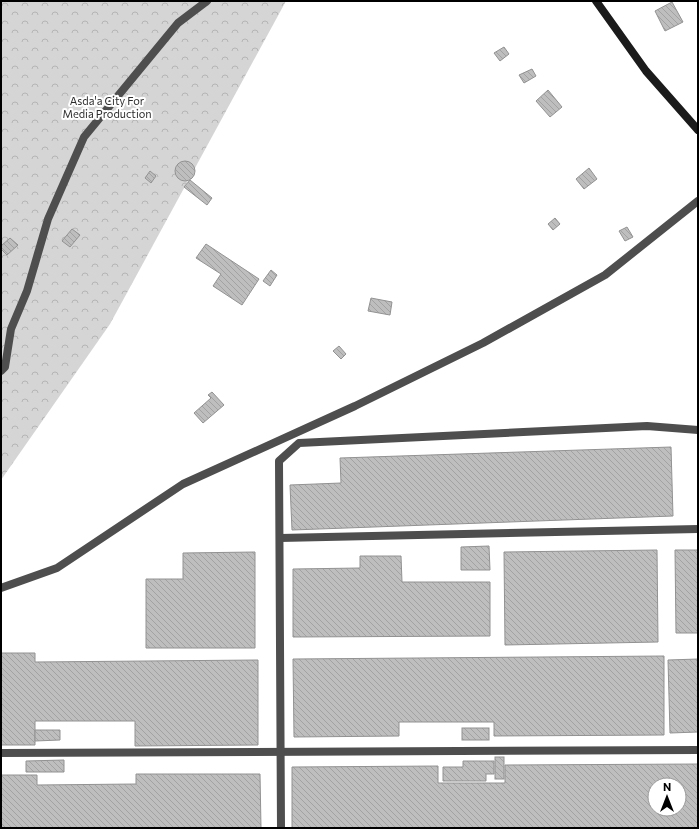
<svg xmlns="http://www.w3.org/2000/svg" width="699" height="829" font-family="Commissioner,sans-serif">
<defs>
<pattern id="park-crowns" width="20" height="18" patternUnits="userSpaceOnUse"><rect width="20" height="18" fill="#d5d5d5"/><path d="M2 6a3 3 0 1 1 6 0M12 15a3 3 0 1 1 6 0" fill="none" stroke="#b5b5b5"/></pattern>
<pattern id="building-back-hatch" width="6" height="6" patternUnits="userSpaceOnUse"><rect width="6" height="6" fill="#bebebe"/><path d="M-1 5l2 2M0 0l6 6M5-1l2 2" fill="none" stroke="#a2a2a2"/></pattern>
</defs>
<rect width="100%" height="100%" fill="#fff"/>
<path fill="url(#park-crowns)" d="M1,1H286L110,324L1,480Z"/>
<g fill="url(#building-back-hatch)" stroke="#929292" fill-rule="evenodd">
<path d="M672,2L683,22L665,31L655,11Z"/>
<path d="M504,47L509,54L500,61L494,53Z"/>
<path d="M532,69L536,76L524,83L519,75Z"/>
<path d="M548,90L562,107L550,117L536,101Z"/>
<circle cx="185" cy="171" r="10"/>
<path d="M589,168L597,179L584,189L576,179Z"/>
<path d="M150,171L156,176L151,183L145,178Z"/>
<path d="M190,180L212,198L207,205L184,187Z"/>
<path d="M555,218L560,224L553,230L548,224Z"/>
<path d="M627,227L633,237L625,241L619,231Z"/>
<path d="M72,229L80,235L70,247L62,241Z"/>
<path d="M10,238L18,245L7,255L1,249V246Z"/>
<path d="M206,244L259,279L242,305L213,286L221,274L196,258Z"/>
<path d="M271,270L277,275L270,286L263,281Z"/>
<path d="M371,298L392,302L390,315L368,311Z"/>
<path d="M339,346L346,354L341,359L333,351Z"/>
<path d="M212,392L224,405L203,423L194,413L211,398L208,395Z"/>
<path d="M671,447L673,516L292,530L290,485L341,483L340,458Z"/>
<path d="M489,546L490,570H461V547Z"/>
<path d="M657,550L658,642L505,645L504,552Z"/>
<path d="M675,550H698V633H676Z"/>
<path d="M255,552V648H146V579H183V553Z"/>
<path d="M360,556H401L402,582H490V636L293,637V569L360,568Z"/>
<path d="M1,653H35V662L258,660V745L135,746V721H35V745H1Z"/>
<path d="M664,656V735L494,736V722H399V736L294,737L293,659Z"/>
<path d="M698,659V732L670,733L668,660Z"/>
<rect x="462" y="728" width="27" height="12"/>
<path d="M35,730H60V740L35,741Z"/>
<rect x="495" y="757" width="9" height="22"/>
<path d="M64,760V772H26V761Z"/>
<path d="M463,761H494V774H486V781H443V767H463Z"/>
<path d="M698,764V828H292V767L438,766V783H505V765ZM655,785H679V809H655Z"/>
<path d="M136,774H260L261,828H1V775H37V785L136,784Z"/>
</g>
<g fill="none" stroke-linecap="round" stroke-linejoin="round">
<g stroke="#4e4e4e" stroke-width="8">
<path d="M1,371L5,367L11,329L27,291L48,219L84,137L178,23L207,1"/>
<path d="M280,538L698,529"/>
<path d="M1,753L698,750"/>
<path d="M281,828L279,461L299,443L647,426L698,430"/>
</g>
<path stroke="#4e4e4e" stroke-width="8" d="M1,588L57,568L183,484L355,406L483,343L605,275L698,201"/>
<path stroke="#1b1b1b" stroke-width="8" d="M596,1L646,71L698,130"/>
</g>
<g text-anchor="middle" stroke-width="4" stroke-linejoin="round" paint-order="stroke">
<g font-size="11" fill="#2c2c2c" stroke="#fff">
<text x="107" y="105">Asda'a City For<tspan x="107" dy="13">Media Production</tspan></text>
</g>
</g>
<rect width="699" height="829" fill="none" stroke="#000000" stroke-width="4"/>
<g transform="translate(667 797)"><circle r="19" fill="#ffffff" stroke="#999999"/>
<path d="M0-3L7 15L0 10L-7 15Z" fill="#000000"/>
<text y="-6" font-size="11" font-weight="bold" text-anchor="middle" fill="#000000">N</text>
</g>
</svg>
